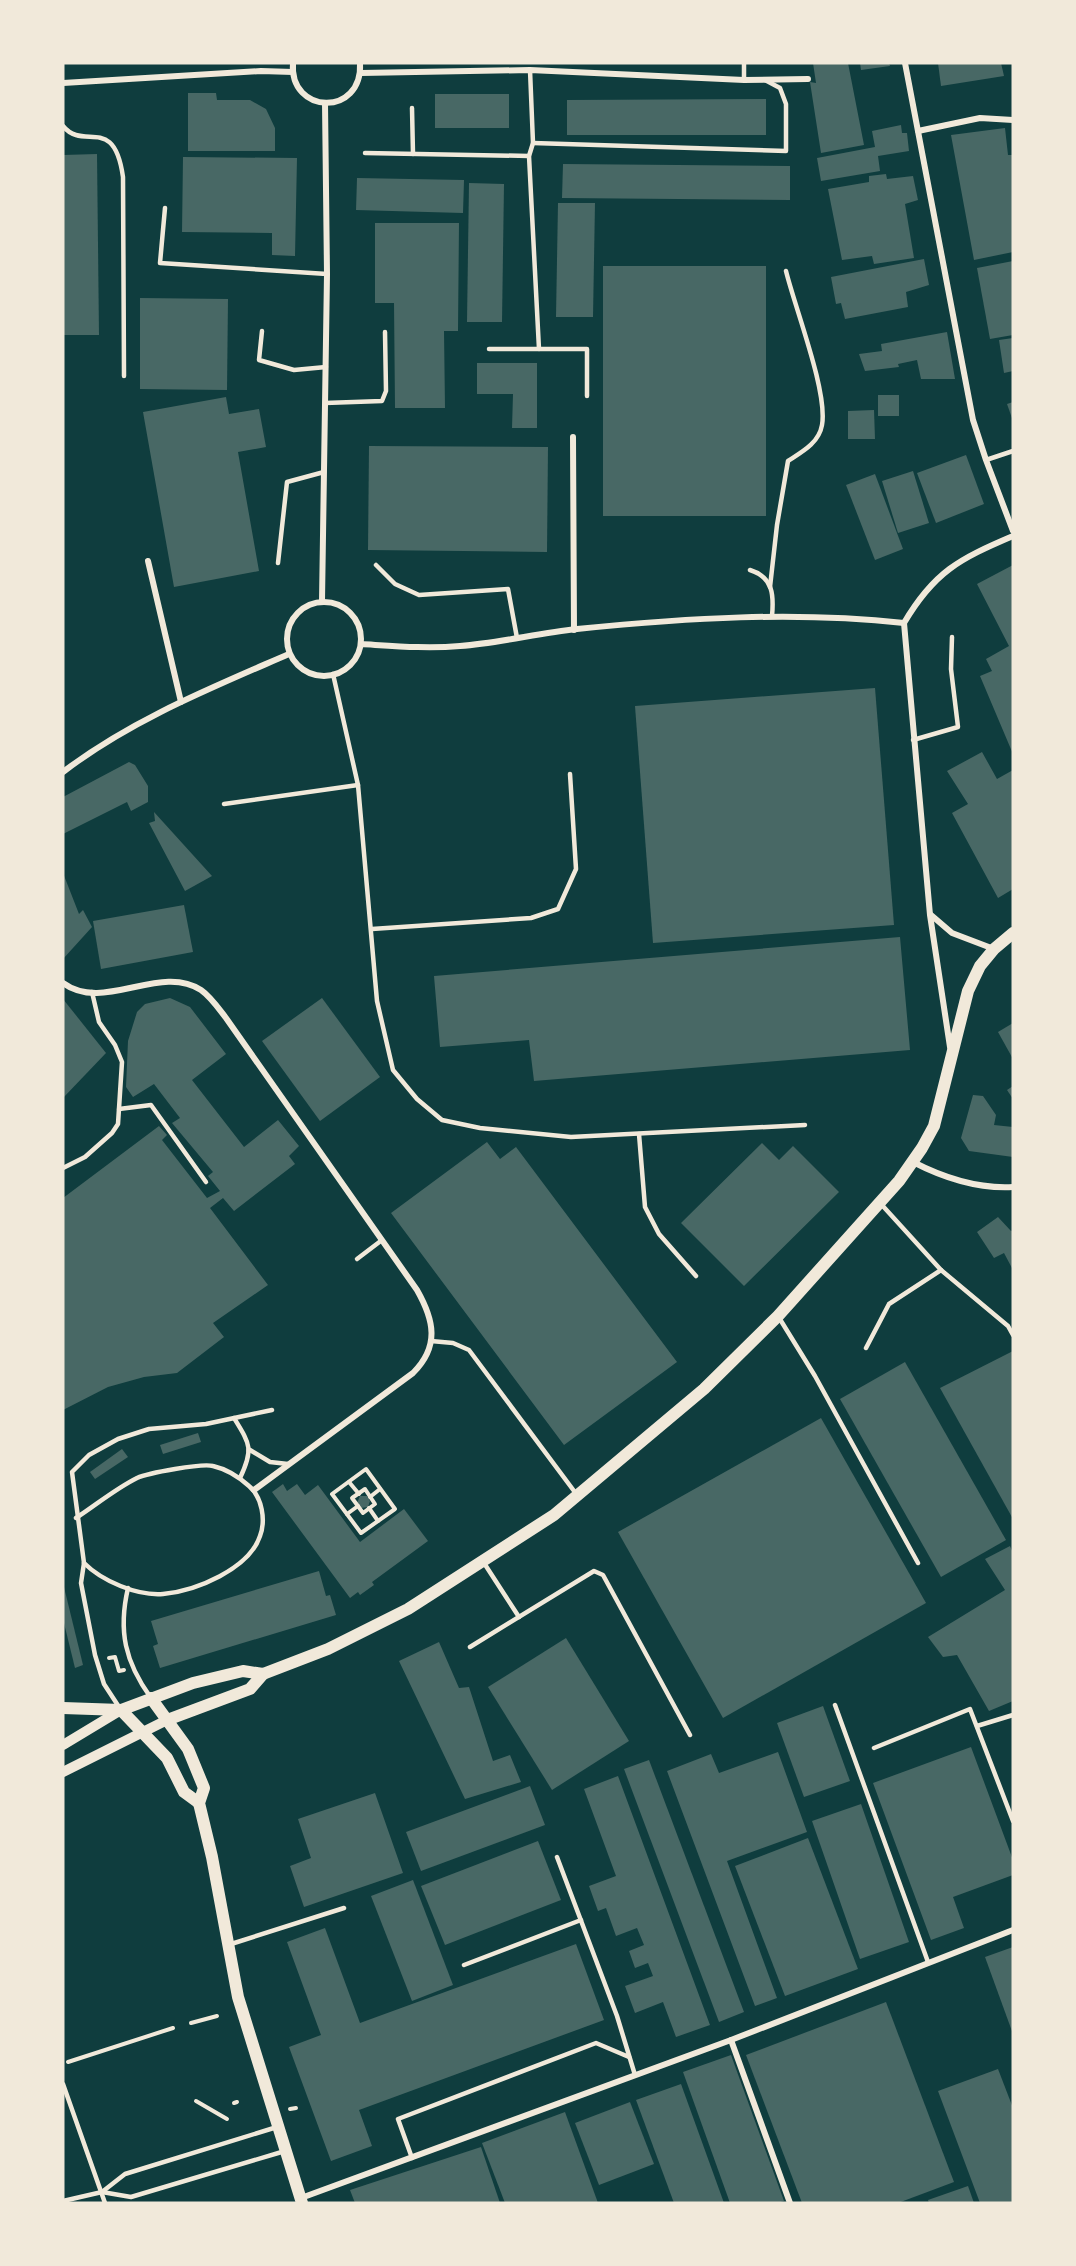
<svg xmlns="http://www.w3.org/2000/svg" width="1076" height="2266" font-family="'Asap Condensed',sans-serif">
<rect width="100%" height="100%" fill="#0f3d3e"/>
<g fill="#486865">
<path d="M813,63H848L864,145L821,153L810,82L816,83Z"/>
<path d="M860,63H889L890,66L861,70Z"/>
<path d="M938,63H1001L1004,76L941,86Z"/>
<path d="M188,93H216L217,100H250L266,109L275,128V151H188Z"/>
<rect x="435" y="94" width="74" height="34"/>
<path d="M766,99V135H567V100Z"/>
<path d="M901,125L902,133H907L909,151L878,156L880,171L821,181L817,158L875,147L872,131Z"/>
<path d="M1005,128L1008,155H1013V252L974,260L951,135Z"/>
<path d="M97,154L99,335H63V155Z"/>
<path d="M183,157L297,158L295,256L272,255V233L182,232Z"/>
<path d="M563,164L790,166V200L562,198Z"/>
<path d="M886,174L887,179L913,176L918,200L905,204L914,258L874,264L872,256L842,260L828,189L869,182V176Z"/>
<path d="M357,178L464,180L463,213L356,210Z"/>
<path d="M469,183L504,184L502,322H467Z"/>
<path d="M558,203H595L593,317H556Z"/>
<path d="M375,223H459L458,331H444L445,408H395L394,303H375Z"/>
<path d="M924,259L929,285L906,292L908,307L845,319L841,303L836,304L831,277Z"/>
<path d="M1013,261V335L990,339L977,268Z"/>
<rect x="603" y="266" width="163" height="250"/>
<path d="M140,298L228,299L227,390L140,389Z"/>
<path d="M947,332L955,379H921L917,360L898,364L899,367L865,371L859,354L882,351L881,344Z"/>
<path d="M1013,338V371L1004,373L999,340Z"/>
<path d="M477,363H537V428H512L513,394H477Z"/>
<rect x="878" y="395" width="21" height="21"/>
<path d="M226,397L229,414L259,409L266,447L238,452L259,571L174,587L143,412Z"/>
<path d="M1013,402V421L1007,404Z"/>
<path d="M874,410L875,439H848V411Z"/>
<path d="M369,446L548,447L547,552L368,550Z"/>
<path d="M966,455L984,504L936,523L917,473Z"/>
<path d="M913,471L929,523L898,533L882,481Z"/>
<path d="M875,474L903,549L875,560L846,485Z"/>
<path d="M1013,565V754L980,676L992,671L986,659L1009,646L977,584Z"/>
<path d="M875,688L894,925L653,943L635,706Z"/>
<path d="M982,752L997,779L1013,770V889L998,898L952,813L968,804L947,771Z"/>
<path d="M129,762L135,765L148,786V802L131,811L127,802L63,834V797Z"/>
<path d="M154,812L212,876L185,891L149,823L155,821Z"/>
<path d="M63,873L79,914L83,910L92,927L63,959Z"/>
<path d="M184,905L193,952L101,969L93,921Z"/>
<path d="M900,937L910,1050L534,1081L529,1040L440,1047L434,976Z"/>
<path d="M170,998L190,1007L226,1054L192,1080L244,1147L278,1120L299,1146L289,1156L295,1164L234,1211L223,1198L210,1208L268,1285L213,1323L224,1337L177,1373L144,1377L108,1387L63,1410V1198L159,1126L167,1135L162,1140L207,1198L220,1191L208,1176L213,1172L172,1123L180,1118L154,1084L133,1097L126,1087L128,1041L137,1012L145,1004Z"/>
<path d="M322,998L380,1077L320,1121L262,1041Z"/>
<path d="M63,999L106,1053L63,1098Z"/>
<path d="M1013,1023V1059L998,1032Z"/>
<path d="M1013,1086V1099L1007,1090Z"/>
<path d="M973,1095L983,1096L996,1115L994,1125L1013,1127V1157L969,1151L961,1138Z"/>
<path d="M487,1142L500,1159L516,1147L677,1362L564,1445L391,1213Z"/>
<path d="M762,1143L779,1160L793,1146L839,1192L744,1286L681,1223Z"/>
<path d="M998,1217L1011,1231L1013,1230V1270L1004,1253L994,1258L977,1232Z"/>
<path d="M1013,1351V1519L940,1388Z"/>
<path d="M905,1362L1006,1540L941,1577L840,1399Z"/>
<path d="M821,1418L926,1603L723,1718L618,1532Z"/>
<path d="M198,1433L201,1442L163,1454L160,1445Z"/>
<path d="M122,1449L128,1457L95,1479L90,1472Z"/>
<path d="M283,1484L287,1491L297,1484L305,1495L318,1485L360,1542L404,1509L428,1541L372,1582L374,1585L360,1595L358,1592L350,1598L272,1492Z"/>
<path d="M360,1496H367L370,1501L368,1507L361,1508L357,1503Z"/>
<path d="M1010,1546L1013,1553V1701L989,1711L957,1655L943,1657L928,1637L1005,1590L985,1559Z"/>
<path d="M319,1571L326,1596L330,1595L336,1615L160,1668L153,1646L158,1644L151,1621Z"/>
<path d="M64,1587L83,1665L75,1668L63,1619Z"/>
<path d="M566,1638L629,1741L552,1790L488,1687Z"/>
<path d="M439,1642L459,1688L469,1687L493,1761L510,1755L521,1782L465,1799L399,1661Z"/>
<path d="M823,1706L850,1781L804,1797L777,1723Z"/>
<path d="M971,1747L1013,1860V1875L953,1897L964,1928L931,1940L873,1783Z"/>
<path d="M778,1752L807,1832L727,1861L777,1998L755,2006L667,1771L711,1754L719,1773Z"/>
<path d="M649,1760L744,2012L719,2022L624,1769Z"/>
<path d="M618,1776L710,2025L676,2037L663,2002L635,2013L625,1986L653,1976L648,1963L635,1968L629,1951L644,1945L637,1928L616,1936L606,1908L598,1911L589,1886L616,1876L584,1789Z"/>
<path d="M530,1786L545,1825L421,1871L406,1832Z"/>
<path d="M375,1793L403,1873L304,1907L290,1866L311,1858L298,1819Z"/>
<path d="M861,1804L909,1942L860,1959L812,1821Z"/>
<path d="M808,1838L858,1969L785,1996L735,1866Z"/>
<path d="M538,1841L561,1900L445,1945L421,1886Z"/>
<path d="M413,1880L453,1985L412,2001L371,1896Z"/>
<path d="M325,1928L360,2023L576,1944L604,2020L359,2110L372,2146L331,2161L289,2047L321,2035L287,1942Z"/>
<path d="M1013,1947V2034L985,1957Z"/>
<path d="M886,2002L954,2182L898,2203H802L746,2055Z"/>
<path d="M731,2055L784,2201L777,2203H730L683,2072Z"/>
<path d="M998,2069L1013,2108V2203H980L938,2091Z"/>
<path d="M681,2084L724,2203H674L636,2100Z"/>
<path d="M630,2102L654,2164L599,2185L575,2123Z"/>
<path d="M565,2112L598,2203H505L482,2143Z"/>
<path d="M481,2147L500,2203H355L350,2190Z"/>
<path d="M968,2186L974,2203H929L928,2200Z"/>
</g>
<g fill="none" stroke-linecap="round" stroke-linejoin="round">
<g stroke="#f1e9da" stroke-width="4">
<path d="M366,1469L395,1509L361,1533L332,1494Z"/>
<path d="M349,1482L359,1494"/>
<path d="M365,1489L375,1504L363,1513L352,1498Z"/>
<path d="M370,1497L380,1489"/>
<path d="M369,1508L378,1521"/>
<path d="M347,1514L358,1506"/>
<path d="M109,1658L115,1657L119,1671L124,1670"/>
<path d="M191,2023L217,2016"/>
<path d="M68,2062L173,2028"/>
<path d="M196,2101L227,2119"/>
<path d="M234,2103L237,2102"/>
<path d="M290,2109L296,2108"/>
</g>
<g stroke="#f1e9da" stroke-width="4.5">
<path d="M530,70L533,143L529,156L539,349"/>
<path d="M744,80V63"/>
<path d="M412,108L413,154"/>
<path d="M63,126C84,152 114,113 123,177L124,376"/>
<path d="M533,143L786,151V104L780,88L765,80"/>
<path d="M365,153L529,156"/>
<path d="M165,208L160,263L327,274"/>
<path d="M262,331L259,360L294,370L326,367"/>
<path d="M489,349H587V396"/>
<path d="M325,403L382,401L386,391L385,332"/>
<path d="M986,460L1013,451"/>
<path d="M278,563L287,482L324,472"/>
<path d="M376,565L395,584L419,595L508,589L517,638"/>
<path d="M750,570C773,577 774,595 772,616"/>
<path d="M770,587L777,525L788,461C802,452 819,443 822,425C828,392 795,308 786,271"/>
<path d="M333,674L358,785L377,1001L393,1070L417,1099L442,1120L480,1128L571,1137L805,1125"/>
<path d="M913,740L958,727L951,669L952,637"/>
<path d="M224,804L358,785"/>
<path d="M372,929L531,918L558,909L576,869L570,774"/>
<path d="M119,1109L151,1105L206,1182"/>
<path d="M639,1134L645,1207L659,1234L696,1276"/>
<path d="M63,1168L85,1157L112,1133L118,1124L122,1062L115,1045L99,1022L92,992"/>
<path d="M881,1204L941,1270L1008,1326L1013,1335"/>
<path d="M357,1259L382,1240"/>
<path d="M778,1316L815,1376L918,1563"/>
<path d="M431,1341L453,1343L469,1350L577,1495"/>
<path d="M866,1348L889,1304L941,1270"/>
<path d="M234,1418C250,1444 254,1449 240,1478"/>
<path d="M250,1450L270,1462L288,1464"/>
<path d="M76,1518C96,1505 115,1489 137,1478C148,1473 202,1463 213,1466C226,1469 239,1477 249,1486C262,1497 266,1520 260,1536C249,1569 196,1591 163,1594C137,1596 102,1581 84,1563"/>
<path d="M484,1563L519,1617"/>
<path d="M128,1588C118,1631 125,1662 151,1698"/>
<path d="M470,1647L594,1571L603,1575L690,1735"/>
<path d="M835,1705L928,1962"/>
<path d="M119,1707L104,1684L95,1655L81,1583L84,1563L72,1472L89,1455L118,1439L149,1429L206,1424L272,1410"/>
<path d="M977,1726L1013,1715"/>
<path d="M874,1748L970,1709L1013,1821"/>
<path d="M557,1857L617,2016L635,2075"/>
<path d="M228,1945L344,1908"/>
<path d="M464,1965L581,1920"/>
<path d="M63,2084L105,2203"/>
<path d="M412,2158L398,2119L596,2043L629,2057"/>
<path d="M102,2192L125,2174L277,2127"/>
<path d="M63,2201L102,2192L131,2197L285,2151"/>
</g>
<g stroke="#f1e9da" stroke-width="6">
<path d="M293,63C289,115 363,117 360,63"/>
<path d="M905,63L973,420L986,460L1013,531"/>
<path d="M361,73L530,70L744,80L808,79"/>
<path d="M63,83L261,71L293,72"/>
<path d="M918,131L980,118L1013,120"/>
<path d="M573,437L574,630"/>
<path d="M148,561L181,702"/>
<path d="M322,601L327,274L325,103"/>
<circle cx="324" cy="639" r="37"/>
<path d="M361,644C394,646 427,649 460,646C500,643 538,633 577,629C686,618 795,611 904,623"/>
<path d="M63,772C131,720 211,688 289,654"/>
<path d="M931,915L952,933L994,949"/>
<path d="M63,983C104,1013 160,963 201,990C211,997 219,1009 226,1018L417,1290C434,1320 440,1346 413,1373L254,1490"/>
<path d="M950,1047L930,915L904,623C934,572 959,559 1013,536"/>
<path d="M913,1162C944,1178 977,1189 1013,1187"/>
<path d="M731,2040L790,2203"/>
<path d="M301,2198L731,2040L1013,1930"/>
</g>
<g stroke="#f1e9da" stroke-width="10">
<path d="M63,1745L121,1710"/>
<path d="M63,1772L167,1720"/>
</g>
<g stroke="#f1e9da" stroke-width="12">
<path d="M151,1698L188,1749L204,1788L199,1803L212,1857L238,1997L302,2203"/>
<path d="M63,1708L121,1710L193,1683L243,1671L263,1674L328,1649L408,1609L554,1515L704,1389L778,1316L899,1181L922,1148L934,1126L968,991L980,966L994,949L1013,933"/>
<path d="M121,1710L167,1758L184,1792L199,1803"/>
<path d="M167,1720L250,1689L263,1674"/>
</g>
</g>
<rect width="1076" height="2266" fill="none" stroke="#f1e9da" stroke-width="129"/>
</svg>
